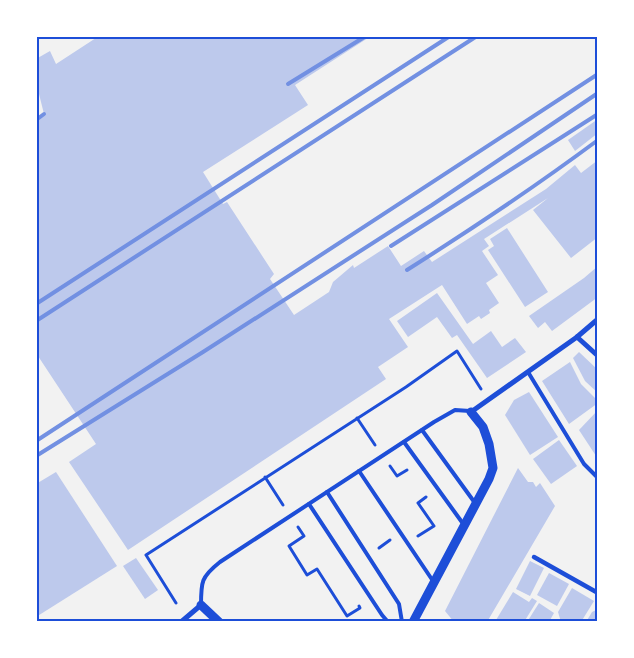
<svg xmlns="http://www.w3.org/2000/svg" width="634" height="658" font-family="Literata,serif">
<rect width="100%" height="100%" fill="#f2f2f2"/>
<g fill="#bdc9ec">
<path d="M99,36H371L295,85L308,105L203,172L223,204L227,202L274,274L270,279L294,315L329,292L333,282L353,265L354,268L388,246L401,266L424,251L432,262L546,189L575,165L581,173L598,160V237L571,258L533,210L548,198L484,239L489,246L482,251L498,275L486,283L499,303L489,310L490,313L481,319L479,316L467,324L442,285L389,319L408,347L378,367L386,379L128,550L69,462L96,444L36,353V120L44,114L36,82V59L50,51L56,64Z"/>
<path d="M598,119V133L575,151L568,140Z"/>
<path d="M507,228L548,292L525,307L488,250L494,246L490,239Z"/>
<path d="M598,266V297L552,331L545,322L538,328L529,316L584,278Z"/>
<path d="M437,293L473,344L491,331L502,347L515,338L526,352L487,378L457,335L452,338L437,317L408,337L397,321Z"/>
<path d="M579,352L598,370V393L585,381L573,358Z"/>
<path d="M570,362L581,384L598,401V403L569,424L542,381Z"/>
<path d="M529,392L558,437L530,455L505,415L514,400Z"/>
<path d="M598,410V459L579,430Z"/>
<path d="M559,440L577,466L551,484L533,459Z"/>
<path d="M518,468L528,482H533L536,487L540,483L555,506L487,622H454L445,611Z"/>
<path d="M56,472L117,566L36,617V484Z"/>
<path d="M136,558L158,590L145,599L123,566Z"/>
<path d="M530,561L544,568L530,596L516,589Z"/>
<path d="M549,573L569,584L557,606L537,595Z"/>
<path d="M572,588L594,601L581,622H561L558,612Z"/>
<path d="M513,592L529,602L532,598L537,601L524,622H499L496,620Z"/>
<path d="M539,603L554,613L549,622H527Z"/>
<path d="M598,609V622H586L592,612Z"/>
</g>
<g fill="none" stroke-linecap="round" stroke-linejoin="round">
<g stroke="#1d4ed8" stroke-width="3">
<path d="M357,418L375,445"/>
<path d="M390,466L397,476L407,470"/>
<path d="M265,477L283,505"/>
<path d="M298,527L304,536L289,546L307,575L317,569L347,616L360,608L359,606"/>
<path d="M418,536L434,526L418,503L426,497"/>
<path d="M379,548L390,540"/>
<path d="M176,603L146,555L406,387L457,351L481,389"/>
</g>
<g stroke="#1d4ed8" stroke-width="4">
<path d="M528,372L584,464L598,478"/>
<path d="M422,430L475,503"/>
<path d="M404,442L464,525"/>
<path d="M359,471L433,581"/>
<path d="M327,492L399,604L402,622"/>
<path d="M309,504L382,615L388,622"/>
<path d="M201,605C201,582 201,577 220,562L434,422L455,410L470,411"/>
</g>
<path stroke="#1d4ed8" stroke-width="4.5" d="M534,557L598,593"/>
<g stroke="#1d4ed8" stroke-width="5">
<path d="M577,337L598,356"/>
<path d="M471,412L577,337L598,319"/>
<path d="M181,622L201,605"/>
</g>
<g stroke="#1d4ed8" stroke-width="9">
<path d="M201,605L219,622"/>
<path d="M413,622L489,479L493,468L489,444L483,427L471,412"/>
</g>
<g stroke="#7290e2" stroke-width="4">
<path d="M288,84L366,36"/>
<path d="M36,120L44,114"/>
<path d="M391,246L598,114"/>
<path d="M407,270C472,229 536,186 598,140"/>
<path d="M36,304L450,36"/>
<path d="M36,321L477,36"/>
<path d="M36,441L598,74"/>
<path d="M36,456L203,352L432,205L598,93"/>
</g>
</g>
<rect width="634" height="658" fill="none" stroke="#ffffff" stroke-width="75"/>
<rect x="38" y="38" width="558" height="582" fill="none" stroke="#1d4ed8" stroke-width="2"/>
</svg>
